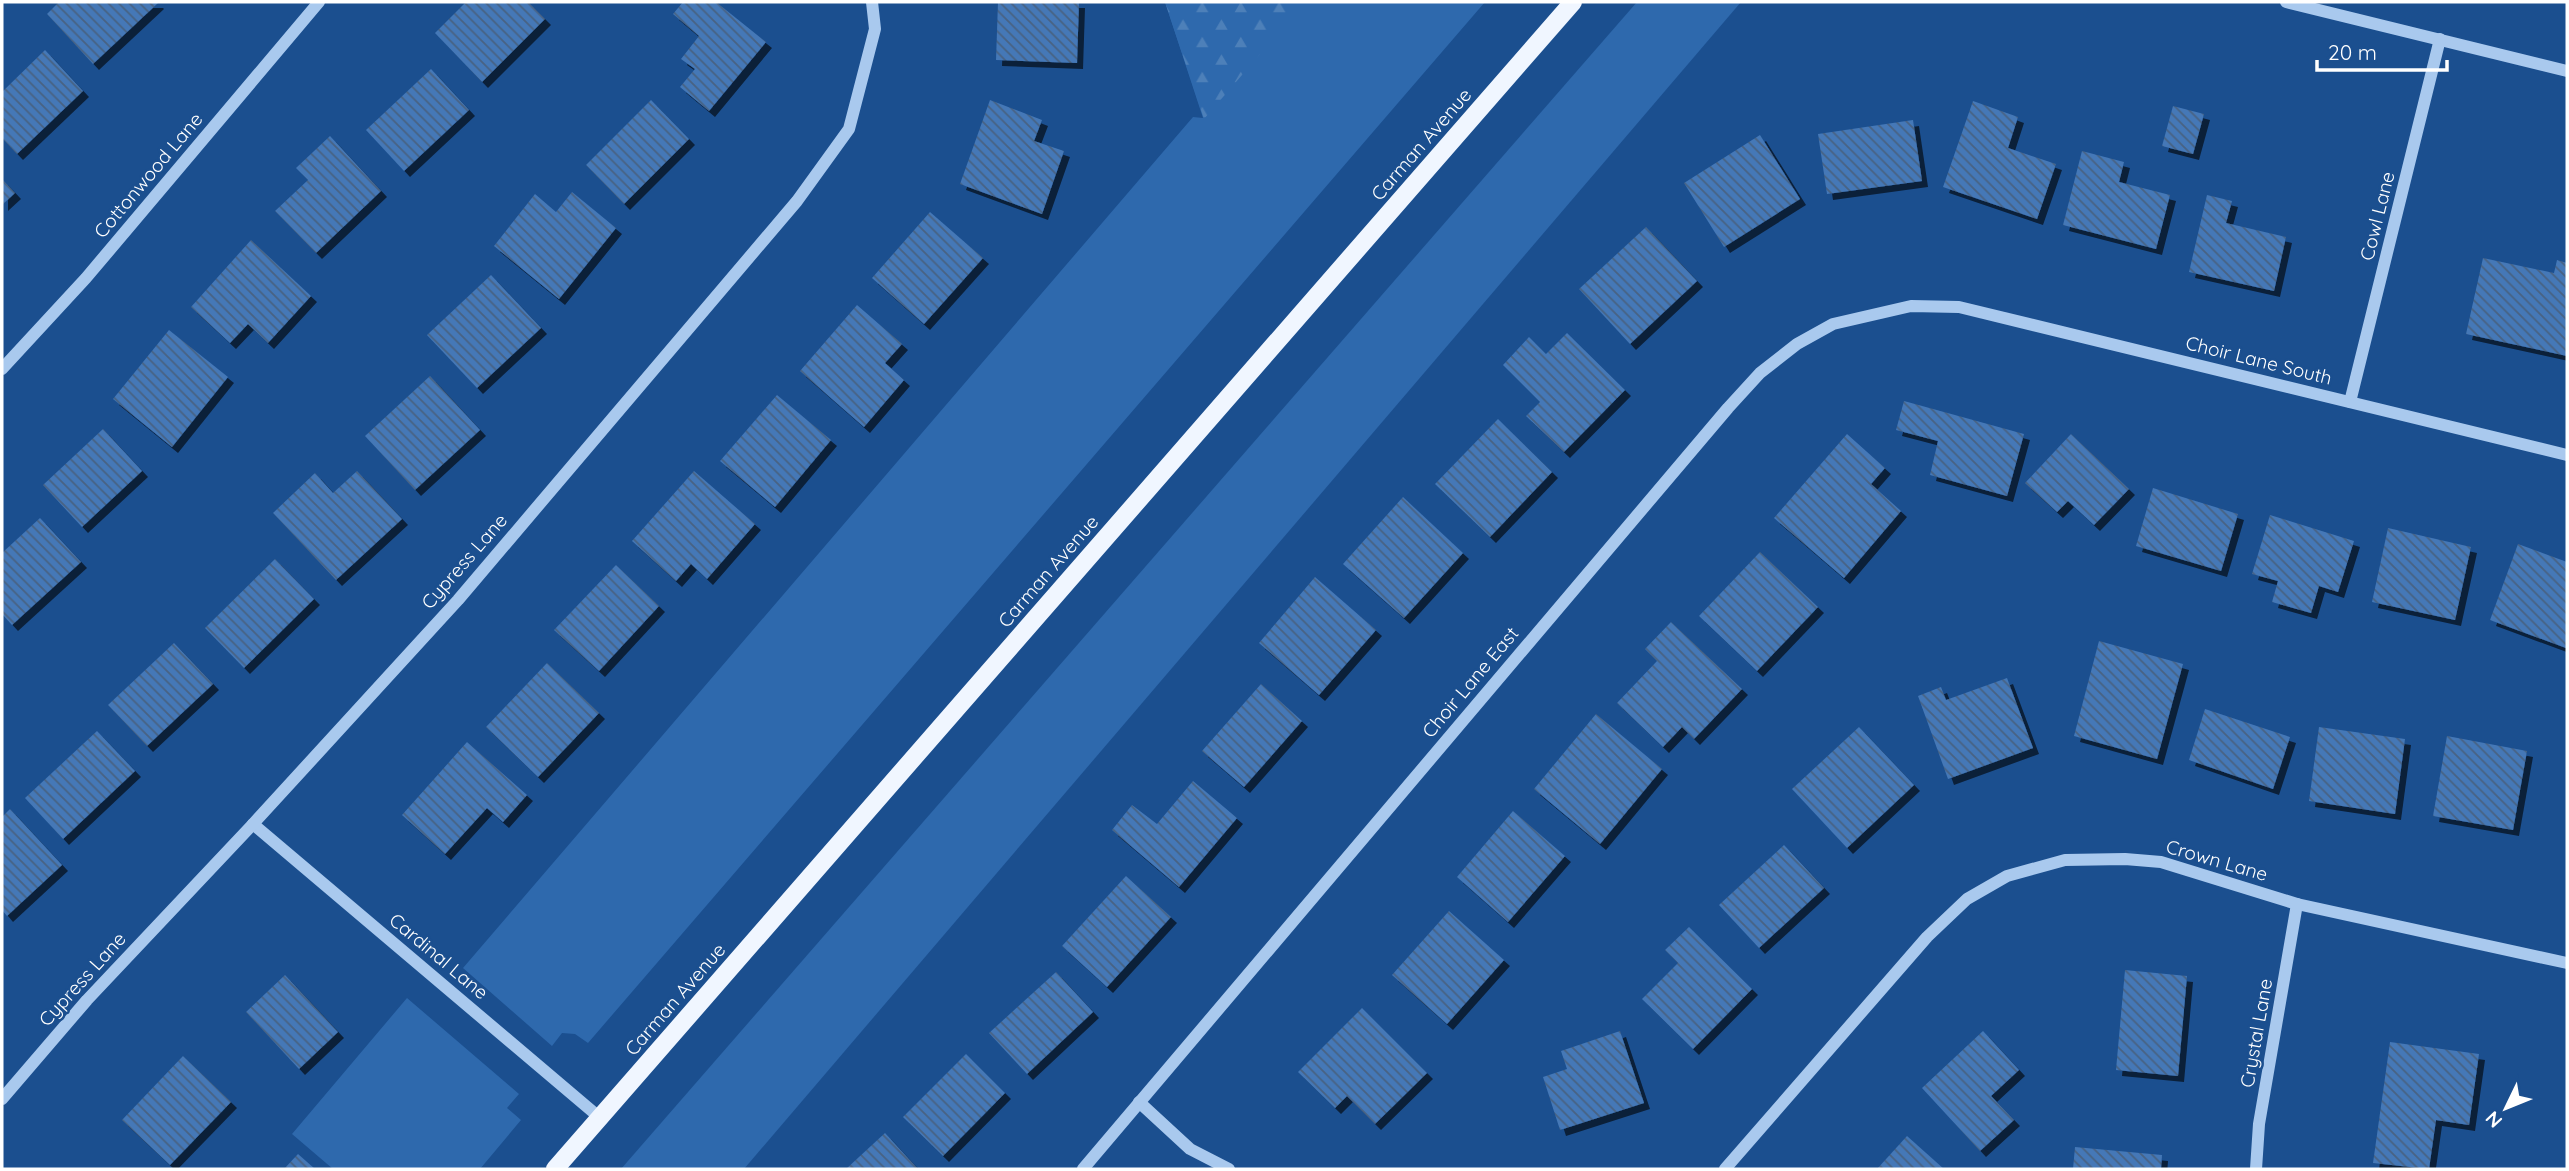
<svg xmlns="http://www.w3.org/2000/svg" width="2569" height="1171" font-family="Quicksand,sans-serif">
<defs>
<pattern id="forest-firs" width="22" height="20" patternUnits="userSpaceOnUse" patternTransform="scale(1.75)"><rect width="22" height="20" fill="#2e69ad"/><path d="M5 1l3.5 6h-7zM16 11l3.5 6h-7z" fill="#4d80b9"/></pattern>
<pattern id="building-back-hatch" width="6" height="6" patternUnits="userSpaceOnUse" patternTransform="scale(1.75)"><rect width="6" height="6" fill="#4478b7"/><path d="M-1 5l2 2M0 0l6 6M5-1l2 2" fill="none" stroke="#486282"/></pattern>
<filter id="shadow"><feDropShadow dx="6" dy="6" stdDeviation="0" flood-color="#0009"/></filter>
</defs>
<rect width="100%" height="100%" fill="#1b4f8f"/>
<g fill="#2e69ad">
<path d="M1165,2H1485L588,1043L575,1034L562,1033L552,1046L463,968L1193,117L1203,118Z"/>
<path d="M1637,2H1741L744,1169H621Z"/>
<path d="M407,998L519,1094L507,1108L521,1120L480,1169H333L292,1134Z"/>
</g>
<path fill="url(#forest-firs)" d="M1165,2H1305L1204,119Z"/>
<g fill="url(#building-back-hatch)" filter="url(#shadow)">
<path d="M59,2H157L158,3L93,64L47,14Z"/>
<path d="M466,2H528L545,19L482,82L435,33Z"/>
<path d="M683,2H716L766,42L709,111L680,87L695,69L681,59L699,36L673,14Z"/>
<path d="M998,2H1079L1077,63L996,60Z"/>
<path d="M45,50L83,91L17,154L2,138V92Z"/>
<path d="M431,69L469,110L404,171L366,130Z"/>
<path d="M651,100L689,139L624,204L586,165Z"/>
<path d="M990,100L1042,120L1034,141L1064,151L1042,214L960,184Z"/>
<path d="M1973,101L2018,117L2008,148L2056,164L2037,219L1943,187Z"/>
<path d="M2173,106L2204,114L2193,154L2162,146Z"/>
<path d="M1913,120L1922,181L1827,194L1818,134Z"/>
<path d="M1760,135L1800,199L1724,247L1684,183Z"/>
<path d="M330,136L381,191L316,253L275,211L308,180L296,168Z"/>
<path d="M2082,151L2124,162L2119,182L2170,195L2156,249L2063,225Z"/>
<path d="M2,179L15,193L2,205Z"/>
<path d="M572,192L616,228L559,299L494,246L535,194L556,212Z"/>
<path d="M2207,195L2232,201L2226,223L2286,237L2274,291L2189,272Z"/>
<path d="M930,212L983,258L924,324L872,278Z"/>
<path d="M1646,227L1697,281L1630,344L1579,289Z"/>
<path d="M251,240L311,296L268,343L248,324L230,343L191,307Z"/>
<path d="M2483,258L2554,273L2557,260L2567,263V356L2466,334Z"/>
<path d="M491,275L541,328L477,388L427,335Z"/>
<path d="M857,305L902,344L885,363L904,380L864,427L800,371Z"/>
<path d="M169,330L228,377L172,447L113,399Z"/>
<path d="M1567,333L1625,390L1564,452L1526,416L1540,402L1503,365L1529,337L1546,354Z"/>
<path d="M430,376L480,430L415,490L365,436Z"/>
<path d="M777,395L831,440L775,507L720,461Z"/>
<path d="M1904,401L2024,434L2007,496L1930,475L1938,441L1896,430Z"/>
<path d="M1498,419L1552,472L1490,537L1435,484Z"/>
<path d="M103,429L142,471L82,527L43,485Z"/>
<path d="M1847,434L1885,468L1871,484L1901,511L1844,578L1774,518Z"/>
<path d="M2071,434L2129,489L2094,525L2068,501L2057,512L2025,483Z"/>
<path d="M357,471L402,519L336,580L273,513L315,473L333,493Z"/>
<path d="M694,471L755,524L707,579L691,564L676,581L632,541Z"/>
<path d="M2153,488L2238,514L2221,571L2136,546Z"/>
<path d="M1403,497L1463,553L1404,618L1343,564Z"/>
<path d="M2270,515L2354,541L2338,592L2319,586L2311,613L2272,602L2278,581L2252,574Z"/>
<path d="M40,518L81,562L12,625L2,614V553Z"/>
<path d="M2388,528L2471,547L2455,620L2372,602Z"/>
<path d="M2518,544L2567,562L2566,648L2490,620Z"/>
<path d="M1760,552L1818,607L1757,671L1699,616Z"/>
<path d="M275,559L314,599L244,668L205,628Z"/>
<path d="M616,565L659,606L599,671L554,630Z"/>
<path d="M1315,577L1376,630L1319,695L1259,643Z"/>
<path d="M1671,622L1742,689L1694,739L1682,727L1663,747L1617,703L1657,661L1645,649Z"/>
<path d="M2099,641L2183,664L2157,759L2074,736Z"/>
<path d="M174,643L213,684L147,746L108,705Z"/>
<path d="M547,663L599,713L538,777L486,727Z"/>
<path d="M2007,678L2033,748L1948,779L1918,696L1941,687L1946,700Z"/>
<path d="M1261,684L1302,721L1244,787L1202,751Z"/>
<path d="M2205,709L2290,737L2273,789L2189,760Z"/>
<path d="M1596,714L1662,769L1600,844L1534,789Z"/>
<path d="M1859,727L1914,785L1847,848L1792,789Z"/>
<path d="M2319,727L2405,739L2395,814L2309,801Z"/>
<path d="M97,731L135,771L63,839L25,798Z"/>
<path d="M2447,736L2527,751L2513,830L2433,816Z"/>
<path d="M467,742L527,795L503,822L487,808L445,854L402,815Z"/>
<path d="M1193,781L1237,818L1179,887L1112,830L1132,805L1157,824Z"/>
<path d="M10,809L62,865L7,916L2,910V817Z"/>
<path d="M1513,811L1565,856L1508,922L1457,877Z"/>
<path d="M1784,845L1824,888L1759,948L1719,905Z"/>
<path d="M1126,876L1171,917L1107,987L1062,946Z"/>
<path d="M1449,911L1504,960L1447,1024L1392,975Z"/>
<path d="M1689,927L1752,989L1693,1049L1642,999L1678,963L1665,950Z"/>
<path d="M2125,970L2187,976L2178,1076L2116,1070Z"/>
<path d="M1056,972L1093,1012L1027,1074L989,1033Z"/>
<path d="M285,975L338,1032L299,1069L246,1012Z"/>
<path d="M1362,1008L1427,1073L1375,1124L1347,1096L1335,1108L1298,1072Z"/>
<path d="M1620,1031L1644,1103L1560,1130L1543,1077L1567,1069L1561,1051Z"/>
<path d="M1983,1031L2019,1070L1991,1096L2014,1120L1980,1151L1922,1088Z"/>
<path d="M2390,1042L2479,1054L2469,1125L2436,1120L2429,1169L2373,1163Z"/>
<path d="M966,1054L1005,1093L943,1156L903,1117Z"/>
<path d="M183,1056L231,1102L170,1165L122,1120Z"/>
<path d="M885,1133L918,1169H846Z"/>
<path d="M1907,1136L1944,1169H1877Z"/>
<path d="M2075,1147L2162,1155L2161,1169H2073Z"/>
<path d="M298,1154L315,1169H284Z"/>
</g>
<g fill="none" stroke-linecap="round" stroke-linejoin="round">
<g stroke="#a9c9ee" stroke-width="12">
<path d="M2286,2L2567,71"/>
<path d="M2,369L86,278L319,2"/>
<path d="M2350,402L2440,39"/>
<path d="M253,824L599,1117"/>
<path d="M2,1099L87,1000L253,824L458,600L797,201L849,129L875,29L872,2"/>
<path d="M1139,1102L1190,1149L1229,1169"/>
<path d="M1083,1169L1728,408L1760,373L1797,344L1833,324L1911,306L1959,307L2567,455"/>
<path d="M1725,1169L1927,937L1967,899L2007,876L2065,860L2125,859L2161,862L2297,904L2567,963"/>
<path d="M2256,1169L2259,1124L2297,904"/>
</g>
<path stroke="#f0f6ff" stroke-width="18" d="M555,1169L1573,2"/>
</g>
<g text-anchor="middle" stroke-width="5" stroke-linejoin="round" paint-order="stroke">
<g font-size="19" fill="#fff" stroke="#1b4f8f">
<text transform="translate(1421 144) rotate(-49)" y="7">Carman Avenue</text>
<text transform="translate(148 175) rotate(-50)" y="7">Cottonwood Lane</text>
<text transform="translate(2377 216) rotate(-76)" y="7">Cowl Lane</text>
<text transform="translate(2259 360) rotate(14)" y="7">Choir Lane South</text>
<text transform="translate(464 561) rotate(-49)" y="7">Cypress Lane</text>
<text transform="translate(1048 571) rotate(-49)" y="7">Carman Avenue</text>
<text transform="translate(1470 682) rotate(-50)" y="7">Choir Lane East</text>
<text transform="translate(2217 860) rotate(16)" y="7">Crown Lane</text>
<text transform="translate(439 956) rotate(40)" y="7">Cardinal Lane</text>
<text transform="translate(82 979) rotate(-48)" y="7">Cypress Lane</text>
<text transform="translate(675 999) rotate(-49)" y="7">Carman Avenue</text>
<text transform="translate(2256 1033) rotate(-80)" y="7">Crystal Lane</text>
</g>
</g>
<rect width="2569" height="1171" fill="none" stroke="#ffffff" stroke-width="7"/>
<g transform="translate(2506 1108) rotate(227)" stroke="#1b4f8f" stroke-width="5" paint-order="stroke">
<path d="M0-5L12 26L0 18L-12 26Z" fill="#ffffff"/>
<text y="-10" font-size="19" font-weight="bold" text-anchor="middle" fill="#ffffff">N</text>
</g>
<path d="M2317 60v10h130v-10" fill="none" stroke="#ffffff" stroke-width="3.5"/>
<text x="2328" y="60" font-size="21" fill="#ffffff" stroke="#1b4f8f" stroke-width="5" paint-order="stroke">20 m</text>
</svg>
